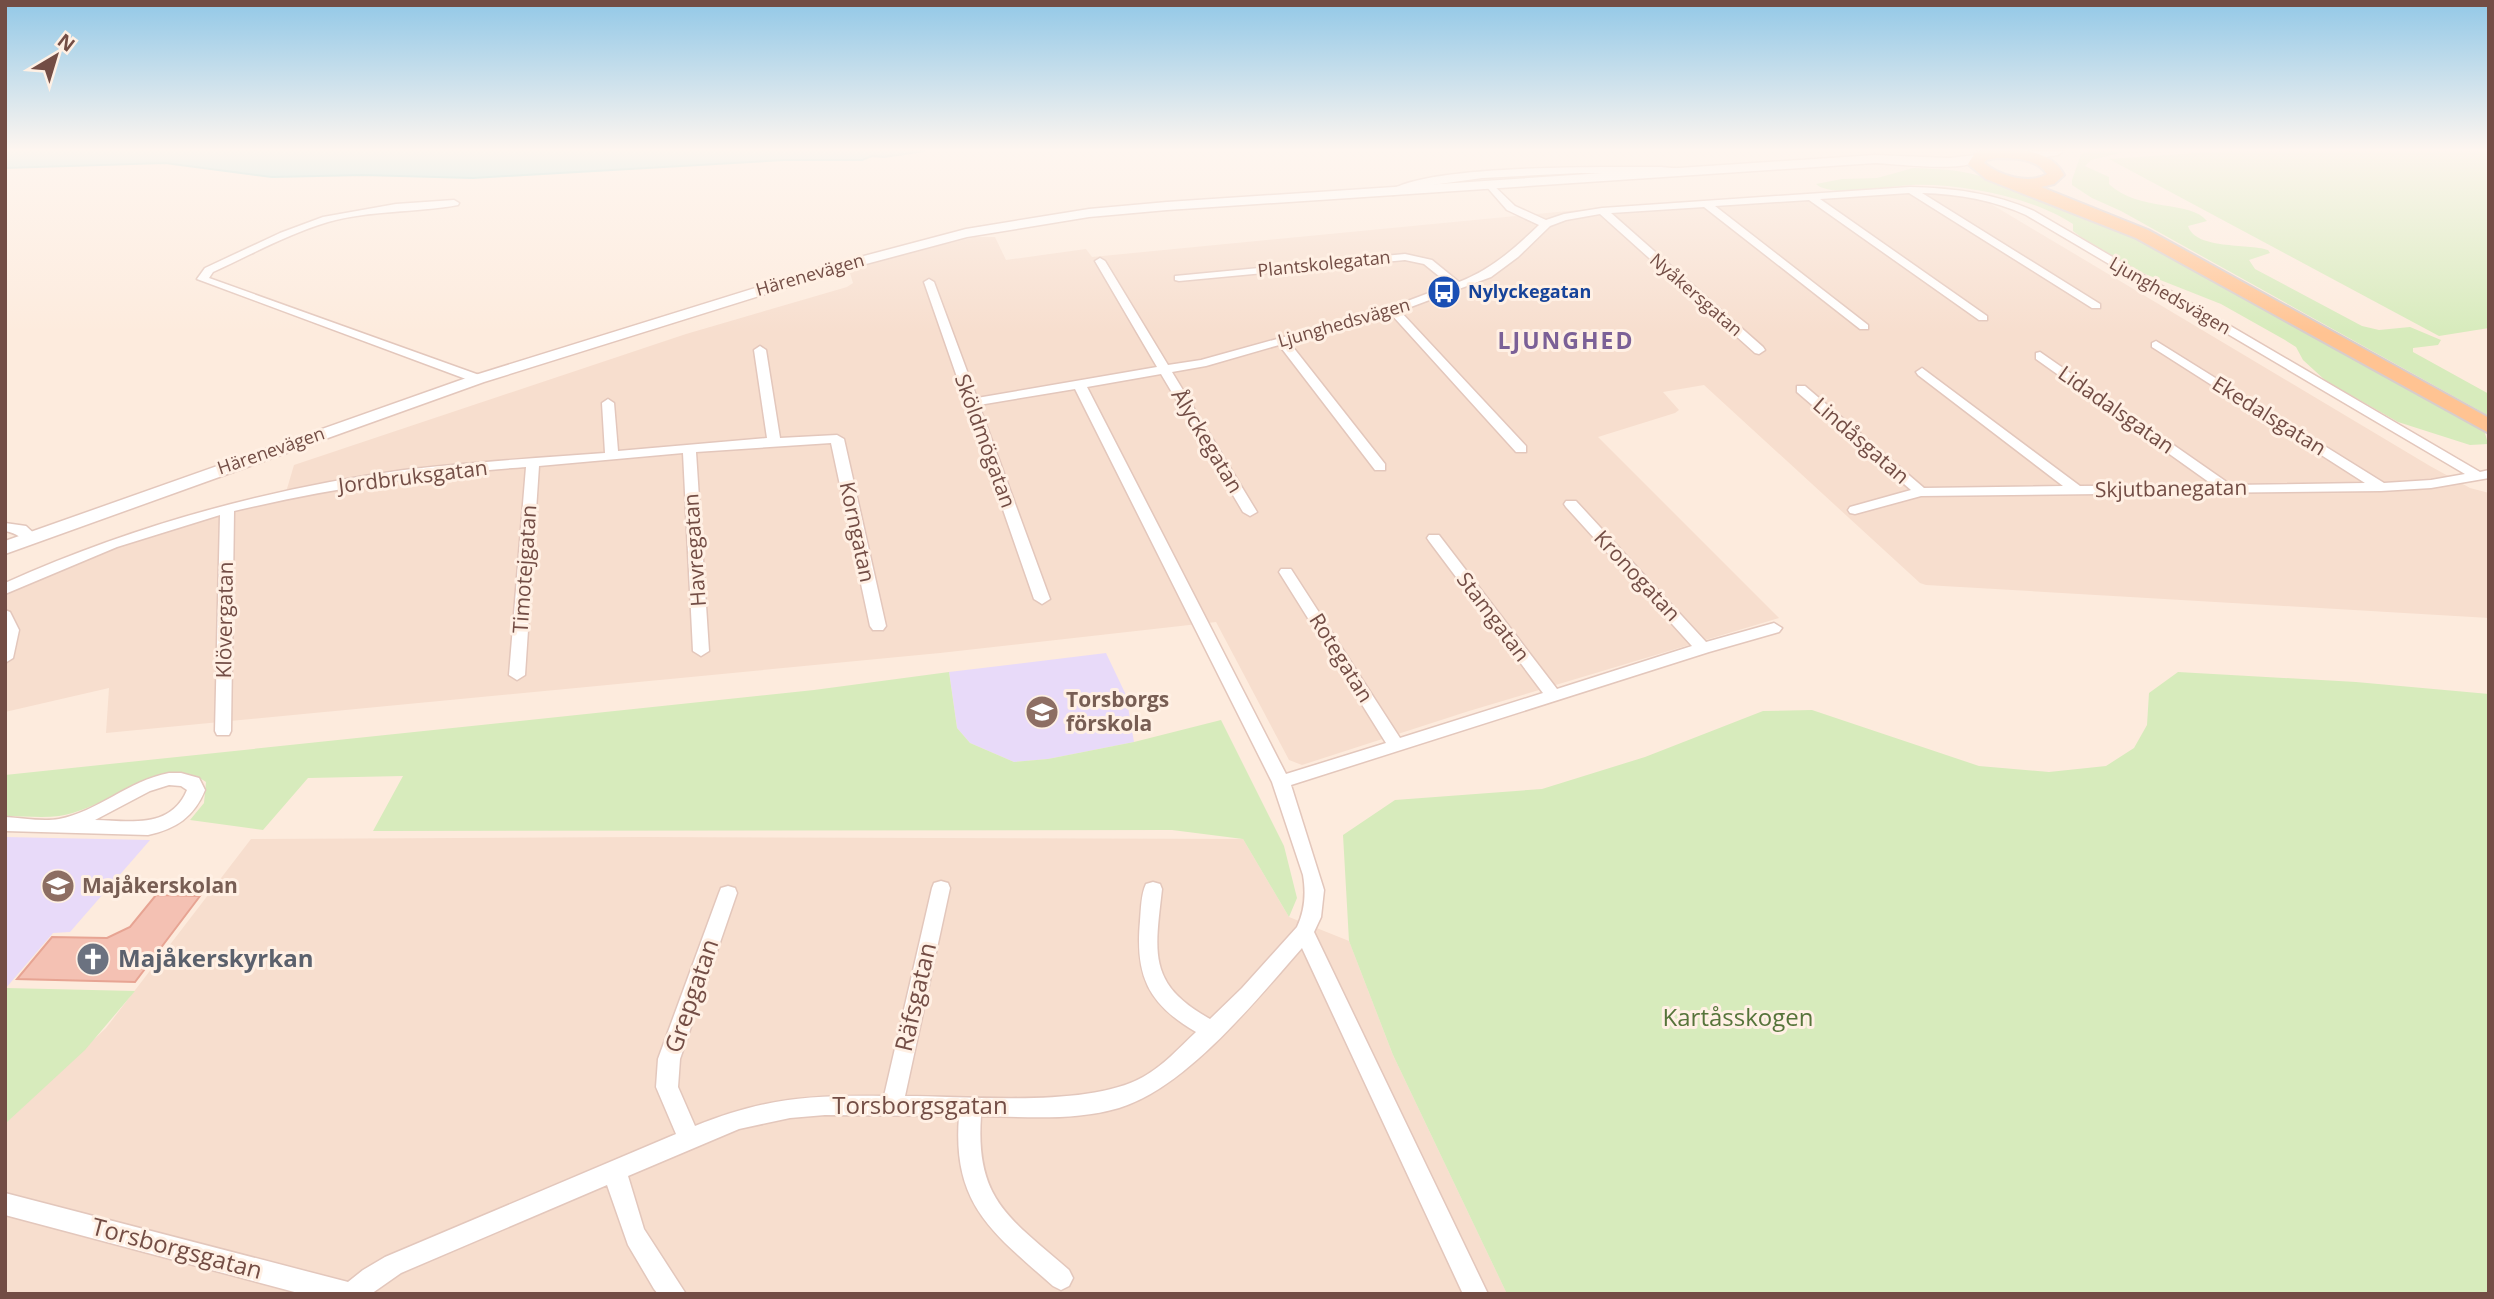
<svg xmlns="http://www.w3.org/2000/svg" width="2494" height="1299" font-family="'Open Sans',sans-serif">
<rect width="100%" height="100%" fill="#fdebdd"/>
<g fill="#f7dece">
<path d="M1908,193L1961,194L1986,201L2430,466L2470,488L2489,493V618L1926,585L1920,583L1704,385L1663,392L1679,410L1675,413L1598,437L1779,618L1469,711L1302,765L1289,760L1216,622L940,653L106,733L109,688L5,712V593L115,548L220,515L284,499L294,465L686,334L847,287L853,283L849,270L912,252L975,237H995L1006,260L1086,249L1092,257L1578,210L1611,213Z"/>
<path d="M643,837L1243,839L1289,917L1349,941L1393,1055L1507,1294H5V1124L106,1028L251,839Z"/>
</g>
<g fill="#e8daf9">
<path d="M1106,653L1126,695L1134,742L1048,759L1014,762L970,743L957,728L949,672Z"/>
<path d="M5,837L150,840L70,932L53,933L5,989Z"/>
</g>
<g fill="#d7ebbc">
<path d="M2090,151H2114L2120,153L2091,160L2085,166L2109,177V184C2138,212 2191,200 2207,221L2188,226C2196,250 2247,243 2268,250L2270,253L2249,260L2255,269L2362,326L2379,330L2410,327L2441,340L2438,345L2413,348V352L2489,394V416L2121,211L2092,198L2072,185V180L2081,154Z"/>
<path d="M2225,151H2489V328L2439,336L2109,159Z"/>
<path d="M1913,168C1935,169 1958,169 1980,176C1990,179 1999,185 2011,188L2126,233L2480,429L2485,433L2488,444L2470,445L2398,422L2326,381L2303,360L2296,347L2285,340L2221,304L2140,272L2081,237L2073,231V224C2032,197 1960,183 1911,185C1891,186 1830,198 1816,184L1842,179L1877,178Z"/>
<path d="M949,672L957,728L970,743L1014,762L1048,759L1134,742L1221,720L1284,846L1297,898L1289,917L1243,839L1172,830L373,831L403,776L308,778L263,830L190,820L204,803L206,782C166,754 103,811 59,816C42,818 23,816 5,816V775L814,690Z"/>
<path d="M2178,672L2356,682L2489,694V1294H1507L1393,1055L1349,941L1343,835L1395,800L1542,789L1645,757L1763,711L1812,710L1979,766L2049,772L2106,766L2134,748L2147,725L2149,693Z"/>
<path d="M6,988L135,991L85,1050L5,1124Z"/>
</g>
<path fill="#b1e7e5" stroke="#97d9d7" stroke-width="2" d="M5,151H925L884,157L872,156L862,160H784L473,178L363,175L272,177L165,163L5,168Z"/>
<path fill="#f4c1b3" stroke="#e7a493" stroke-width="2" d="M156,895L200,896L135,982L17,979L52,937L107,938L130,927Z"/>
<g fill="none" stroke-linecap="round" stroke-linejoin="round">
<defs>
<g id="minor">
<path d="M1661,167L1683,169L1688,172L1683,175L1580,173L1482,178L1411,188L1393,195L1388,192C1423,164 1610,167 1661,167Z"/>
<path d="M1491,183L1515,206L1546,220L1564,214L1602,208L1910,187C1953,188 1994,193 2034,211L2480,472L2489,470V478L2431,488L2381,491L1921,496L1855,514L1850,513L1848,510L1850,507L1911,490L1797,392V386H1805L1924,488L2063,486L1918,375L1916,372L1922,368L2080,486L2213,485L2036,359V353L2040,352L2231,485L2365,483L2152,347V343L2156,341L2384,483L2431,480L2465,474L2026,215C1993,200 1959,194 1922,193L2100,304V308H2092L1909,193L1820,199L1987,316V320H1979L1809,200L1715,206L1868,325V329H1860L1704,207L1611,213L1763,347L1765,350L1759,354L1755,353L1600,214L1566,220L1550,226L1518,257L1491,277L1400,311L1526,446V452H1516L1391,314L1289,342L1385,464V470H1375L1279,345L1206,366L1172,372L1257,512L1250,516L1243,512L1161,374L1087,387L1286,774L1386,743L1279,572L1281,569H1291L1400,738L1543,693L1429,541L1427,538L1429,535H1439L1557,689L1692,646L1566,507L1564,504L1566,501H1576L1706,642L1774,623L1782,628L1779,632L1709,652L1291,785L1324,890L1321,917L1314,932L1488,1294H1463L1302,948C1256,1000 1186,1088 1119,1108C1075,1121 1027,1117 981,1116C975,1201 1011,1219 1069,1270L1073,1278L1069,1286L1061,1290L1053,1286C992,1232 952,1205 959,1116L825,1115L790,1118L739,1129L628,1176L644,1229L686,1294H658L654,1289L628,1245L607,1185L401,1273L371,1294H302L5,1215V1193L348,1282L363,1270L385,1257L676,1134L656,1087L658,1059L719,893L721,888L728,886L735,888L737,893L680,1059L678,1087L695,1126C764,1098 810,1095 884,1096L932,888L934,883L941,881L948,883L950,888L905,1096C969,1096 1088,1108 1143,1077C1163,1066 1179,1048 1196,1032C1148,1004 1135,976 1140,921C1141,909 1141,894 1146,884L1153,882L1160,884L1162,889C1155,953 1147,984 1210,1019L1242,988L1297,927C1305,910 1306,893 1303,875L1272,782L1075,389L979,405L1050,599L1042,604L1034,599L924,282L929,279L934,282L977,398L1157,367L1095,261L1100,258L1105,261L1168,365L1201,360L1389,308L1450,285L1424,264L1405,260L1179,281L1175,280V276L1405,254L1432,260L1459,282C1492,269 1514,249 1539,225L1507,210L1486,186Z"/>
<path d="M454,200L459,203L458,205C415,213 370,210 328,222C288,234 250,255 213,272L209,278L482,376V382H474L197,279L205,268L280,233L323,217L396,204Z"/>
<path d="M760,346L766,350L780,438L837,435L844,439L886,626L883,630H873L870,626L831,443L696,452L709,651L701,656L693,651L683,453L539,466L525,675L517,680L509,675L526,467C427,474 331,488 234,511L231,731L229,735H217L215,731L220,515L117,547L5,594V583C132,526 266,489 404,470C470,462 538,458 605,453L602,403L608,399L614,403L618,451L767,438L754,350Z"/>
<path d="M5,523L26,526L39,538L32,542C21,540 18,533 5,531Z"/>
<path d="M5,610L10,612L19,630L13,658L5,663Z"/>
<path d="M169,773H181L199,778L205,790C194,817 176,829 148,835L5,831V817C22,818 43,822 59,819C97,812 128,781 169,773ZM169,785L181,786L187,790C171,829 130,821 95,820L150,791Z"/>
</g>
<g id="tertiary">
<path d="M2037,151H2064L2058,155L2027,160L2021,156Z"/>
<path d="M1875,155L1949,158L1976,155L1982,159C1964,173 1899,164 1875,163L1167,210L1089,217L967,237L836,272L484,382L5,554V541L472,376L826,266L966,229L1089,209L1167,202Z"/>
</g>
<path id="primary" d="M1980,151C2008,148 2049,146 2064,175L2054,184L2041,187L2148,230L2489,418V433L2136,238L1986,179L1968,164L1975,153ZM1997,158C2015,158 2036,158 2047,174C2029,185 2000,176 1984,163L1986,160Z"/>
</defs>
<use href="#minor" stroke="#e3c7bc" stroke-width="3"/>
<use href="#tertiary" stroke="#e3c7bc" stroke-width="3"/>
<use href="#primary" stroke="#d8cdcb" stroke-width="4"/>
<use href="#minor" fill="#fff" fill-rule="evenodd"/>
<use href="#tertiary" fill="#fff" fill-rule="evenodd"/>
<use href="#primary" fill="#ffc392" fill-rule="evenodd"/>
</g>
<linearGradient id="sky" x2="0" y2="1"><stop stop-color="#92c8e7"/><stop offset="0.45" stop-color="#fef6f0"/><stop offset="1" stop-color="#fef6f0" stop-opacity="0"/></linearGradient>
<rect width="2494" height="333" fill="url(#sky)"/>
<defs>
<symbol id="bus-disc" viewBox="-11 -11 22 22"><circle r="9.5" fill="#1a4fb4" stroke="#fff0e4"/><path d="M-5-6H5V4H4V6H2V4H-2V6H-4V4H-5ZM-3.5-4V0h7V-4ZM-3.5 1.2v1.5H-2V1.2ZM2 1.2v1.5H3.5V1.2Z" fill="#fff"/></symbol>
<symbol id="school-disc" viewBox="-11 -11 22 22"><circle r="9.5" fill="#8d6e63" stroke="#fff0e4"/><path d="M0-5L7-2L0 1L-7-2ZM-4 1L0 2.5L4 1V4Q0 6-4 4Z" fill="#fff"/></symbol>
<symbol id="church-disc" viewBox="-11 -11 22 22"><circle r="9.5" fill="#6b7280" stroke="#fff0e4"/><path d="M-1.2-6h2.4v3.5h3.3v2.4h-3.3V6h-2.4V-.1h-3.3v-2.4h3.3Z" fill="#fff"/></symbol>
</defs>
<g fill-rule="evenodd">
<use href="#bus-disc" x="1425" y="273" width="38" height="38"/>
<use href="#school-disc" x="1023" y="693" width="38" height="38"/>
<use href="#school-disc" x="39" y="867" width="38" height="38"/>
<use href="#church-disc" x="74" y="940" width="38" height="38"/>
</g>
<g text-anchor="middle" stroke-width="6" stroke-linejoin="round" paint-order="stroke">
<g font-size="18" fill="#734d45" stroke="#fff0e4">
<text transform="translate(1324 264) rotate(-6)" y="6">Plantskolegatan</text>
<text transform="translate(810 275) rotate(-16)" y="6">Härenevägen</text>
<text transform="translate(1696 295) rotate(41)" y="6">Nyåkersgatan</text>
<text transform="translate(2170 296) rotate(30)" y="6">Ljunghedsvägen</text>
<text transform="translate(1344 323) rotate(-16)" y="6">Ljunghedsvägen</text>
<text transform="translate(271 451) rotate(-19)" y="6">Härenevägen</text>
</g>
<g font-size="18" font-weight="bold" fill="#164399" stroke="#fff0e4" text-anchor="start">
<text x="1468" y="298">Nylyckegatan</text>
</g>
<g font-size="21" fill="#734d45" stroke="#fff0e4">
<text transform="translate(2116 410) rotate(35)" y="7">Lidadalsgatan</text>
<text transform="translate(2269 416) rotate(32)" y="7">Ekedalsgatan</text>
<text transform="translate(985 441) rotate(70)" y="7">Sköldmögatan</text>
<text transform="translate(1207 441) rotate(59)" y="7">Ålyckegatan</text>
<text transform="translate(1861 441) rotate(41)" y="7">Lindåsgatan</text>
<text transform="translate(413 477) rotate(-7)" y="7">Jordbruksgatan</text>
<text transform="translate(2171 489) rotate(-1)" y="7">Skjutbanegatan</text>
<text transform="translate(857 532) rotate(78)" y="7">Korngatan</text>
<text transform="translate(695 550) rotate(-94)" y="7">Havregatan</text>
<text transform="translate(525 569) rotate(-86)" y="7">Timotejgatan</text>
<text transform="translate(1637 576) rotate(47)" y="7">Kronogatan</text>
<text transform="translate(1493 617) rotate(53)" y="7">Stamgatan</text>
<text transform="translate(225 620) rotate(-89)" y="7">Klövergatan</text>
<text transform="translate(1341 658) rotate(58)" y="7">Rotegatan</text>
</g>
<g font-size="21" font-weight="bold" fill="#785e54" stroke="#fff0e4" text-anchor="start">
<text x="1066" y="707">Torsborgs<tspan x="1066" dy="24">förskola</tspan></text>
<text x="82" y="893">Majåkerskolan</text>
</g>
<g font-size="23" font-weight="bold" letter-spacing="2" fill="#7b6097" stroke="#fff0e4">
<text x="1566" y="349">LJUNGHED</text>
</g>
<g font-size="24" font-weight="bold" fill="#5b616d" stroke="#fff0e4" text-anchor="start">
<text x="118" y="967">Majåkerskyrkan</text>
</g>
<g font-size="24" fill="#734d45" stroke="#fff0e4">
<text transform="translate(692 996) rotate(-71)" y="8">Grepgatan</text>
<text transform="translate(916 997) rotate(-77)" y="8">Räfsgatan</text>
<text x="920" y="1114">Torsborgsgatan</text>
<text transform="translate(177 1249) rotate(15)" y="8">Torsborgsgatan</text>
</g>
<g font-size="24" fill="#56743a" stroke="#fff0e4">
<text x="1738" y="1026">Kartåsskogen</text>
</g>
</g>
<rect width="2494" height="1299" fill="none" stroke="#734d45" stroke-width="14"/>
<g transform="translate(56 56) rotate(38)" stroke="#fff0e4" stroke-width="5" paint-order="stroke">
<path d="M0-5L12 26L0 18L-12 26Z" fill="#734d45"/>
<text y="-10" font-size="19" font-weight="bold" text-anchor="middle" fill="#734d45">N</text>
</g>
</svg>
